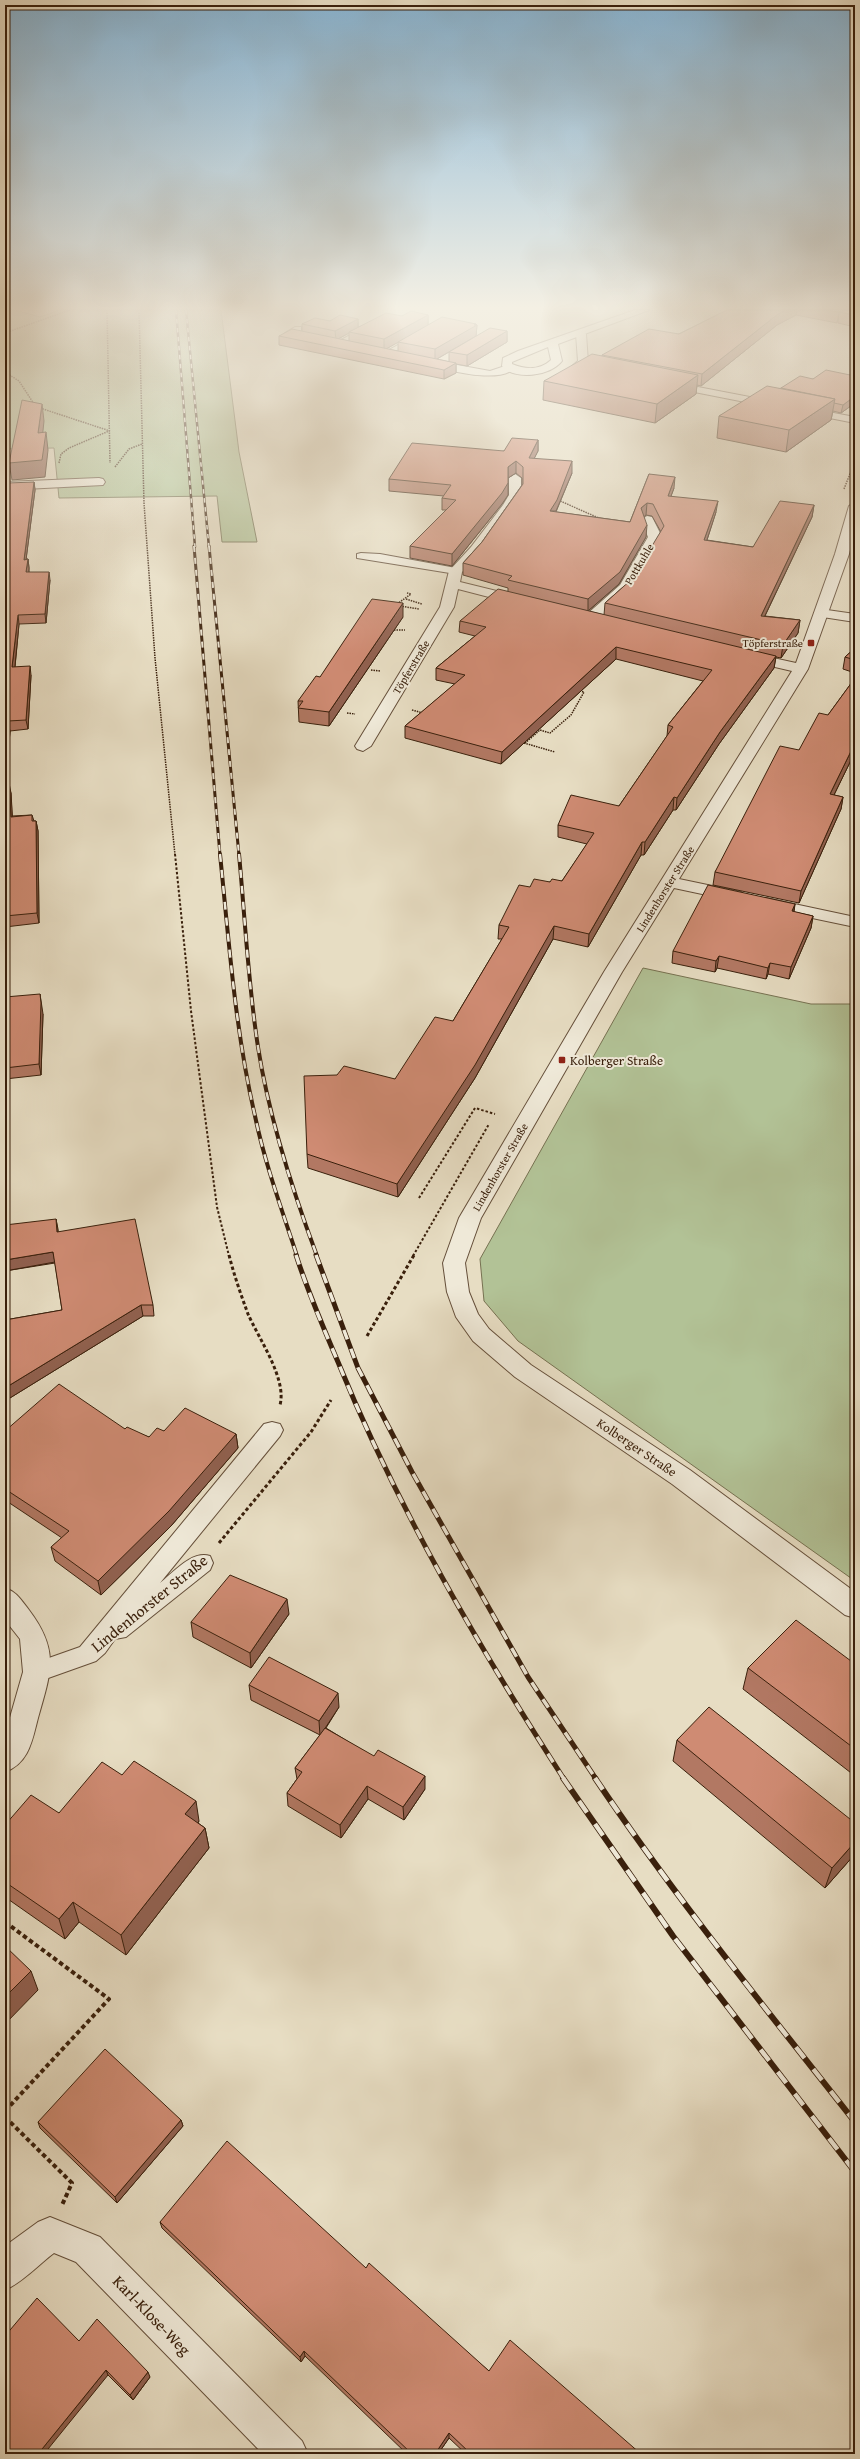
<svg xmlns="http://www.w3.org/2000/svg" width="860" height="2459" font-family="'Gentium Book Plus',serif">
<rect width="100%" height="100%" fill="#e7ddc3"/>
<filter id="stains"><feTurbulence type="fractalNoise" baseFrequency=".005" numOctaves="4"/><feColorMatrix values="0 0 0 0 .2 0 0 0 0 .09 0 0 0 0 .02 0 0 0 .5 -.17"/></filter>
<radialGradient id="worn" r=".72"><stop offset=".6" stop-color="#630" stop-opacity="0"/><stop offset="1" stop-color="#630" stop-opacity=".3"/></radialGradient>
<g fill="#b2c296" stroke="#767151">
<path d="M5,310H15L40,317L60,310H221L239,452L257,542H222L217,496L59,498L54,448L5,449Z"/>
<path d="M643,968L811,1004H855V1581L518,1341L484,1301L480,1259Z"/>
</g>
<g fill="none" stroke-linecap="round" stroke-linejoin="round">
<defs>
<g id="lane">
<path d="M372,323L375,324V328L340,347L332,345Z"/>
<path d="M295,327H301V331L296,334L307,337V341L285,337V333Z"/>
<path d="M581,331L586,334L588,362L585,365L595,367V371L577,369L572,366L578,361L576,334Z"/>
<path d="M421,332L426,335L424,337L388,357L380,355Z"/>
<path d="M430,360L490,371L511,364L516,367C500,385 448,370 427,365V361Z"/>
<path d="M672,382L771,401L776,404L771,407L669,387V383Z"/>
<path d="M807,408L855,417V423L804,413L802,411Z"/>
<path d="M361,553L380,554L456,568L462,571L456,574L357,558V554Z"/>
<path d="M820,609L855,614V622L816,616L814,613Z"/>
<path d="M272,1422L280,1424L283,1430L280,1436L160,1583C173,1573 192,1550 210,1556L213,1563L210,1570L126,1637L115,1639L105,1653L96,1661L37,1682L29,1679L25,1672L29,1665L80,1647L264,1424Z"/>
</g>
<g id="street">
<path d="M635,310H649L558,344L562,361C551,376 514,381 502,366L503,358L518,351ZM548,347L551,360C540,370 526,370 512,364V362Z"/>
<path d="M831,310L855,311V317L832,312Z"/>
<path d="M515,474L521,478V495L515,506L481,553L462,572L460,582L525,598L527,601L520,605L458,589L454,607L371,746L363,751L357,749L355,746L440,607L449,571L471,547L503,505L509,495V478Z"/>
<path d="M99,478L103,479L105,482L103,485L5,490V482Z"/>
<path d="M855,502V530L849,554L808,669L679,879L741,892L744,896L741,900L735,901L674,888L622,972L481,1218L465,1263L469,1292L478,1314L489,1329L531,1365L690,1470L855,1592V1618L845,1615L672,1484L515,1377L473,1341L456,1317L447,1292L443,1263L459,1218L604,972L792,671L741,659L739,656L746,652L796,663L835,554L849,506Z"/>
<path d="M647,516L652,517L662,537L630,590L596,621H586L584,618L586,615L620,585L648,537L641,520Z"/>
<path d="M766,898L855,917V927L760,907L757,903L760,899Z"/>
<path d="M5,1588C17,1592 21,1600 29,1610C60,1651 51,1672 38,1718C32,1741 29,1763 5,1772V1735L23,1672L20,1639L5,1620Z"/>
<path d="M50,2217L100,2237L302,2441L308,2454H263L76,2262L54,2253C38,2265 23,2282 5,2290V2246L38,2222Z"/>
</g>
</defs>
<use href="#lane" stroke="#654f3a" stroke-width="2"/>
<use href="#street" stroke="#654f3a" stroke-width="2"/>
<g stroke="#3a200c" stroke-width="1.5" stroke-dasharray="1.5 1" stroke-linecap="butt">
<path d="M107,310L110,463"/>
<path d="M139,310L144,503L155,658L175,855"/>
<path d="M5,333L70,310"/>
<path d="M5,372L19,381L34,404"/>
<path d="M40,408L110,431"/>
<path d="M59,463L61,454L69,448L109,431"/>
<path d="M115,467L129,449L142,444"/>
<path d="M844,489L855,461"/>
<path d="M558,500L601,519"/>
<path d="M406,599L422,604"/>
<path d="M397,604L411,594L407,593"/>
<path d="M400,606L419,609"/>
<path d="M394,630H405"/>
<path d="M371,670L380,671"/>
<path d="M412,710L423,713"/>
<path d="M347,713L355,714"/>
<path d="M524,743L555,752"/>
<path d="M525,743L540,730L550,733L571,715L584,692L577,690"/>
</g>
<g stroke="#3a200c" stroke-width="2" stroke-dasharray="2.5 2" stroke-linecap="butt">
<path d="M175,854L191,1011L217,1207L229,1256"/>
<path d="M419,1198L475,1108L495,1114"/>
<path d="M413,1256L489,1124"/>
</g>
<g stroke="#3a200c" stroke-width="3" stroke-dasharray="3.5 2.5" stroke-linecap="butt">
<path d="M229,1255C234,1275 241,1295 248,1314C259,1339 287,1379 280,1405"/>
<path d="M367,1336L414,1255"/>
<path d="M219,1543L311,1432L331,1400"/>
</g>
<g stroke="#3a200c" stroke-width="4" stroke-dasharray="4.5 3" stroke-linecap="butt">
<path d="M5,1922L109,1999L5,2111"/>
<path d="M5,2117L72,2183L62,2205"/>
</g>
<use href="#lane" fill="#efe9d8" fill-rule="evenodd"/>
<use href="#street" fill="#efe9d8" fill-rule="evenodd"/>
<defs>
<g id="rail-far4">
<path d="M176,310L195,547"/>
<path d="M186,310L209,547"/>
</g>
<g id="rail-far3">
<path d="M194,546L220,855"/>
<path d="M209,546L239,855"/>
</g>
<g id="rail-far2">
<path d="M220,854C229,942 235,1030 255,1116C265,1164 282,1210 297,1256"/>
<path d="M239,854C245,918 248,983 258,1047C269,1118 292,1189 317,1256"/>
</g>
<g id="rail-far1">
<path d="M296,1255C308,1292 323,1327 338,1362C398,1509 478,1646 564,1779"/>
<path d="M316,1255L358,1368L412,1472L528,1677L596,1779"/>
</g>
<g id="rail">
<path d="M563,1778L673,1936L855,2172"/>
<path d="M595,1778C675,1897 766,2009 855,2122"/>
</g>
</defs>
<use href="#rail-far4" stroke="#3a200c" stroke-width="2.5"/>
<use href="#rail-far3" stroke="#3a200c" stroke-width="3"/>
<use href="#rail-far2" stroke="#3a200c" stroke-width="4"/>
<use href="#rail-far1" stroke="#3a200c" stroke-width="5"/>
<use href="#rail" stroke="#3a200c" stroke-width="6"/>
<use href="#rail-far4" stroke="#efe9d8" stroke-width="1.5" stroke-dasharray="4.5" stroke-linecap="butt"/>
<use href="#rail-far3" stroke="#efe9d8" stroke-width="2" stroke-dasharray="6" stroke-linecap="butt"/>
<use href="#rail-far2" stroke="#efe9d8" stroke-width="2.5" stroke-dasharray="8" stroke-linecap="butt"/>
<use href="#rail-far1" stroke="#efe9d8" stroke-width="3.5" stroke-dasharray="10" stroke-linecap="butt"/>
<use href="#rail" stroke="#efe9d8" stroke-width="4.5" stroke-dasharray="14" stroke-linecap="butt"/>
</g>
<g fill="#b27863" stroke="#3a200c" fill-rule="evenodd">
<path d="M727,310H833L832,311L839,312L837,323L796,315L777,325L701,386L697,385L696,394L655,423L543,400L544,381L602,356V355L679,334Z"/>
<path d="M839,312L855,315V327L838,323Z"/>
<path d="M428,315V325L476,324V325H477L476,336L507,331V342L467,366L456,364V373L444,379L279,345V336L302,332V324L330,321L358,319V327L402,316ZM349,333V341L338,339ZM398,342V351L386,349ZM449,352V362L437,359Z"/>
<path d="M855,376V403L841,413L833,411L831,420L786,452L717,438L719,416L781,388L813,379Z"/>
<path d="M538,440V451L534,458L572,473L556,512L630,522L649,474L674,488L671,496L716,512L707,540L753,547L814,505L812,517L765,616L800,620L798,633L781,658L776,657L774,668L719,744L676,810H673L644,855H641L588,947L553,939L475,1078L398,1197L308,1168L307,1154L395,1079L453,1021L502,939H498L499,925L530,887L550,882L562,881L587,844L558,837V825L619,806L667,736L668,725L703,681L616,659L501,764L405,738V726L455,684L436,680V668L475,636L459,632L460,621L508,591V588L463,575V563L482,542L522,485V478L516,473L508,478V495L502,504L452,566L410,558V546L446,510H442V498L444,496L389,491V479L504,451ZM646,515L652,516L661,532L632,579L605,603L604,615L588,611L619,584L646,537L644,516Z"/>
<path d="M34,482L35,490L26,559H28L29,568V572L50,580L46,623L19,624L15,667L31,675L28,729L10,731L8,755L6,783L11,793L12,816L32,815L34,821H36L38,831L39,923L5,927V503Z"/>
<path d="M403,617L329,726L299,722L298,701L320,677Z"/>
<path d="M855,648V673L843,669L845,657Z"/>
<path d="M855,678V752L834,795L843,797L841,809L799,903L713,885L715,872L799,750L828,715Z"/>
<path d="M795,904L794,912L813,916L811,928L789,979L768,974L766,979L717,968L715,972L672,963L673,951Z"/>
<path d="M5,997L43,1014L41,1075L5,1079Z"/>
<path d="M56,1219L58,1232L153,1305L154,1316H143L5,1401V1320L62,1310L55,1263L5,1271Z"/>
<path d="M125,1429L149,1437L164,1431L236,1434L238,1448L171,1526L101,1595L55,1561L51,1547L62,1538L5,1500V1431Z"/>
<path d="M289,1614L251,1668L193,1637L191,1622Z"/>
<path d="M855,1664V1776L743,1689L748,1668Z"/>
<path d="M249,1685L339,1707L326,1728L425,1789L404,1820L368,1799L341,1838L288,1806L287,1793L297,1779L295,1768L320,1735L251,1700Z"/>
<path d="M677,1740L855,1823V1854L825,1888L673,1761Z"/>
<path d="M122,1775L199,1821L198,1823L205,1828L209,1848L126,1955L79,1922L65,1939L5,1897V1825L59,1813Z"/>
<path d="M181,2120L183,2126L117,2203L40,2128L38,2122Z"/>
<path d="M160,2222L366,2268L489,2371L641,2454H466L449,2438L438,2454H407L305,2356L301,2362L162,2228Z"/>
<path d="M79,2341L150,2377L133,2400L108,2375Z"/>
</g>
<g fill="#916150" stroke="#3a200c">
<path d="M786,310H797L796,315L777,325L701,386L702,374L778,314Z"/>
<path d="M428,315V326L384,350V339Z"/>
<path d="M358,319V329L349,332V333L336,340L335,331Z"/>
<path d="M476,324V325H477L476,336L435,360V349Z"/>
<path d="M507,331V342L467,366V355Z"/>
<path d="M456,363V373L444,379V370Z"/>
<path d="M698,375L696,394L655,423L657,404Z"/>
<path d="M855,396V403L841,413L843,405Z"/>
<path d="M835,399L831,420L786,452L789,430Z"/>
<path d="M42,404L44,421L41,450L38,433Z"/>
<path d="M46,432L48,450L45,477L12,480L9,463Z"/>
<path d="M538,440V451L529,469V458Z"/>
<path d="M516,461V473L508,478V467Z"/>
<path d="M572,461V473L556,511H550Z"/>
<path d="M675,477L674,488L667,507L668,496Z"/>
<path d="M34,482L35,490L25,568L24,560Z"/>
<path d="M508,483V495L502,504L452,566V554Z"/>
<path d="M718,501L716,512L703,552L704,540Z"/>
<path d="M647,503L646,515L640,520L641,508Z"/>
<path d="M814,505L812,517L759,628L761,616Z"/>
<path d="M647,525L646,537L619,584L588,611V599Z"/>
<path d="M28,559L29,568L28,581L26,572Z"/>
<path d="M49,572L50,580L46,623L45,614Z"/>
<path d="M403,603V617L329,726V712Z"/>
<path d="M18,615L19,624L14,676L12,667Z"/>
<path d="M800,620L798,633L781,658L783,645Z"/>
<path d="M616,647V659L501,764L502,752Z"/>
<path d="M776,656L774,668L719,744L676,810L677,798L720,732Z"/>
<path d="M30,666L31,675L28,729L26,720Z"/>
<path d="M8,721L10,731L8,755L6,793L5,790V761Z"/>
<path d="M855,743V752L828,807L830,794Z"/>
<path d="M9,783L11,793L13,826L11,817Z"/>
<path d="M674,797L673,810L644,855L645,842Z"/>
<path d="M843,797L841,809L799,903L801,891Z"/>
<path d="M36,821L38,831L39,923L37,913Z"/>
<path d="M642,842L641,855L588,947L589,934Z"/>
<path d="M795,904L793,915L792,911Z"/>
<path d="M813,916L811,928L789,979L791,967Z"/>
<path d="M554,926L553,939L475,1078L398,1197L397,1184Z"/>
<path d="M719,956L717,968L715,972L716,961Z"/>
<path d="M770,963L768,974L766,979L768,968Z"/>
<path d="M40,994L43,1014L41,1075L39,1064Z"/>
<path d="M56,1219L58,1229L59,1243L57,1232Z"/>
<path d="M53,1252L55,1262L5,1271V1260Z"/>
<path d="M141,1305L143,1316L5,1401V1388Z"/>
<path d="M236,1434L238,1448L171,1526L101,1595L98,1581Z"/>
<path d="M287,1599L289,1614L251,1668L250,1653Z"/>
<path d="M338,1693L339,1707L320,1736L319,1721Z"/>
<path d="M425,1776V1789L404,1820L403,1807Z"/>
<path d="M367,1786L368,1799L341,1838L340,1825Z"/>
<path d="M196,1801L199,1821L189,1835L185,1814Z"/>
<path d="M205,1828L209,1848L126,1955L121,1935Z"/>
<path d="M855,1842V1854L825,1888L832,1868Z"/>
<path d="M73,1902L79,1922L65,1939L59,1919Z"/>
<path d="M31,1971L38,1990L5,2024V1997Z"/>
<path d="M181,2120L183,2126L117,2203L115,2197Z"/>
<path d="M304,2351L305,2356L301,2362L300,2357Z"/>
<path d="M106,2370L108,2375L44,2454H38Z"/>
<path d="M148,2372L150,2377L133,2400L130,2395Z"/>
<path d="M449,2433V2438L438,2454H435Z"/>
</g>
<g fill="#cf8b73" stroke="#3a200c">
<path d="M727,310H786L778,314L702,374L602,355L649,329L679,334Z"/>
<path d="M844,310H855V315L839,312Z"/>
<path d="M411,311L428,315L384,339L349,332L386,313L402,316Z"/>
<path d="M340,315L358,319L335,331L302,324L315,318L330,321Z"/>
<path d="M442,317L476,324L474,325H477L435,349L398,342Z"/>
<path d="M490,328L507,331L467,355L449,352Z"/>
<path d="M292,329L456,363L444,370L279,336Z"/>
<path d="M592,354L698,375L657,404L544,381Z"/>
<path d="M826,370L855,376V396L843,405L834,403L835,399L781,388L800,376L813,379Z"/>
<path d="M767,386L835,399L789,430L719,416Z"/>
<path d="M22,400L42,404L38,433L46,432L42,460L9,463Z"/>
<path d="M512,438L538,440L529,458L572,461L557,500L550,511L630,522L649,474L675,477L668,496L718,501L704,540L753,547L780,501L814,505L761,616L800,620L783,645L605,603L632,579L664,526L653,504L647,503L641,508L647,525L620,572L588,599L508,580L512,576L463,563L482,542L523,484V467L516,461L508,467V483L502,493L452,554L410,546L456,500L442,498L451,485L389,479L412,443L504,451Z"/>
<path d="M34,482L24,560L28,559L26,572H49L45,614L18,615L12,667L30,666L26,720L8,721L5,761V503L8,483Z"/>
<path d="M498,589L776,656L720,732L677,798L674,797L645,842H642L589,934L554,926L475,1065L397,1184L307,1154L304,1076L337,1075L344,1066L395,1079L435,1017L453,1021L509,927L499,925L519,885L530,887L534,879L550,882L552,879L562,881L594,833L558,825L571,795L619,806L673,727L668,725L712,670L616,647L502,752L405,726L465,675L436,668L486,627L460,621Z"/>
<path d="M372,599L403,603L329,712L298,708L303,701H298L316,676L320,677Z"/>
<path d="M855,648V660L845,657Z"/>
<path d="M855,678V743L830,794L843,797L801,891L715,872L780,746L799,750L819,713L828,715Z"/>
<path d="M5,783H9L11,817L32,815V821H36L37,913L5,916Z"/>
<path d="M708,885L795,904L792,911L813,916L791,967L770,963L768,968L719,956L716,961L673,951Z"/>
<path d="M40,994L41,1003L39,1064L5,1068V997Z"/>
<path d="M56,1219L57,1232L135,1219L153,1305H141L5,1388V1320L62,1310L53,1252L5,1260V1225Z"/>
<path d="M59,1384L125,1429L127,1427L149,1437L157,1428L164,1431L185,1408L236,1434L169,1511L98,1581L51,1547L69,1531L5,1489V1431Z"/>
<path d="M230,1575L287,1599L250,1653L191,1622Z"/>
<path d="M796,1620L855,1664V1749L748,1668Z"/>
<path d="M269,1657L338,1693L319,1721L249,1685Z"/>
<path d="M709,1707L855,1823V1842L832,1868L677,1740Z"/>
<path d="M325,1728L374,1756L378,1750L425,1776L403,1807L367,1786L340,1825L287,1793L302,1772L295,1768Z"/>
<path d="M134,1761L196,1801L185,1814L205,1828L121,1935L73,1902L59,1919L5,1882V1825L31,1795L59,1813L102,1762L122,1775Z"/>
<path d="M5,1946L31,1971L5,1997Z"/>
<path d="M105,2049L181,2120L115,2197L38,2122Z"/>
<path d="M227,2141L366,2268L369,2263L489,2371L510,2340L641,2454H471L449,2433L435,2454H412L304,2351L300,2357L160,2222Z"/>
<path d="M37,2298L79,2341L97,2319L148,2372L130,2395L106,2370L38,2454H5V2336Z"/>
</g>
<linearGradient id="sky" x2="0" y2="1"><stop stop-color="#88b6d6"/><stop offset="0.47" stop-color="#f4f0e4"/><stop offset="1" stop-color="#f4f0e4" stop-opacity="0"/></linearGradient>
<rect width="860" height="654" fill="url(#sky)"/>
<g fill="#8f2418" stroke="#efe9d8" stroke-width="1.5">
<rect x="807" y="639" width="8" height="8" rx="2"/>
<rect x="558" y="1056" width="8" height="8" rx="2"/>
</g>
<g text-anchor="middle" stroke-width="4" stroke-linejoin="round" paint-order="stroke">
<g font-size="11" fill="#3a200c" stroke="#efe9d8">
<text transform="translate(639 564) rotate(-59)" y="4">Pottkuhle</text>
<text transform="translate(411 667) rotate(-59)" y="4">Töpferstraße</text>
<text transform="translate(665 889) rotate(-58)" y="4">Lindenhorster Straße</text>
<text transform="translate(500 1167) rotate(-60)" y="4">Lindenhorster Straße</text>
</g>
<g font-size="11" fill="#3a200c" stroke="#efe9d8" text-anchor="end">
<text x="803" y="647">Töpferstraße</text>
</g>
<g font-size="13" fill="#3a200c" stroke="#efe9d8" text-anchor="start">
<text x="570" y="1065">Kolberger Straße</text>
</g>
<g font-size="13" fill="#3a200c" stroke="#efe9d8">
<text transform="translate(637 1447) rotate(34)" y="5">Kolberger Straße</text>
</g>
<g font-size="16" fill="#3a200c" stroke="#efe9d8">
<text transform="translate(149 1603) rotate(-39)" y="6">Lindenhorster Straße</text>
<text transform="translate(152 2315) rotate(46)" y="6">Karl-Klose-Weg</text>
</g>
</g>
<rect width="860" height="2459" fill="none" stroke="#e7ddc3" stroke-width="20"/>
<rect x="6" y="6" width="848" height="2447" fill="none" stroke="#3a200c" stroke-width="2"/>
<rect x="10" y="10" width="840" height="2439" fill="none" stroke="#3a200c"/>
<rect width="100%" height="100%" filter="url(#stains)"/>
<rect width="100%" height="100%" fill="url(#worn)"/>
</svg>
